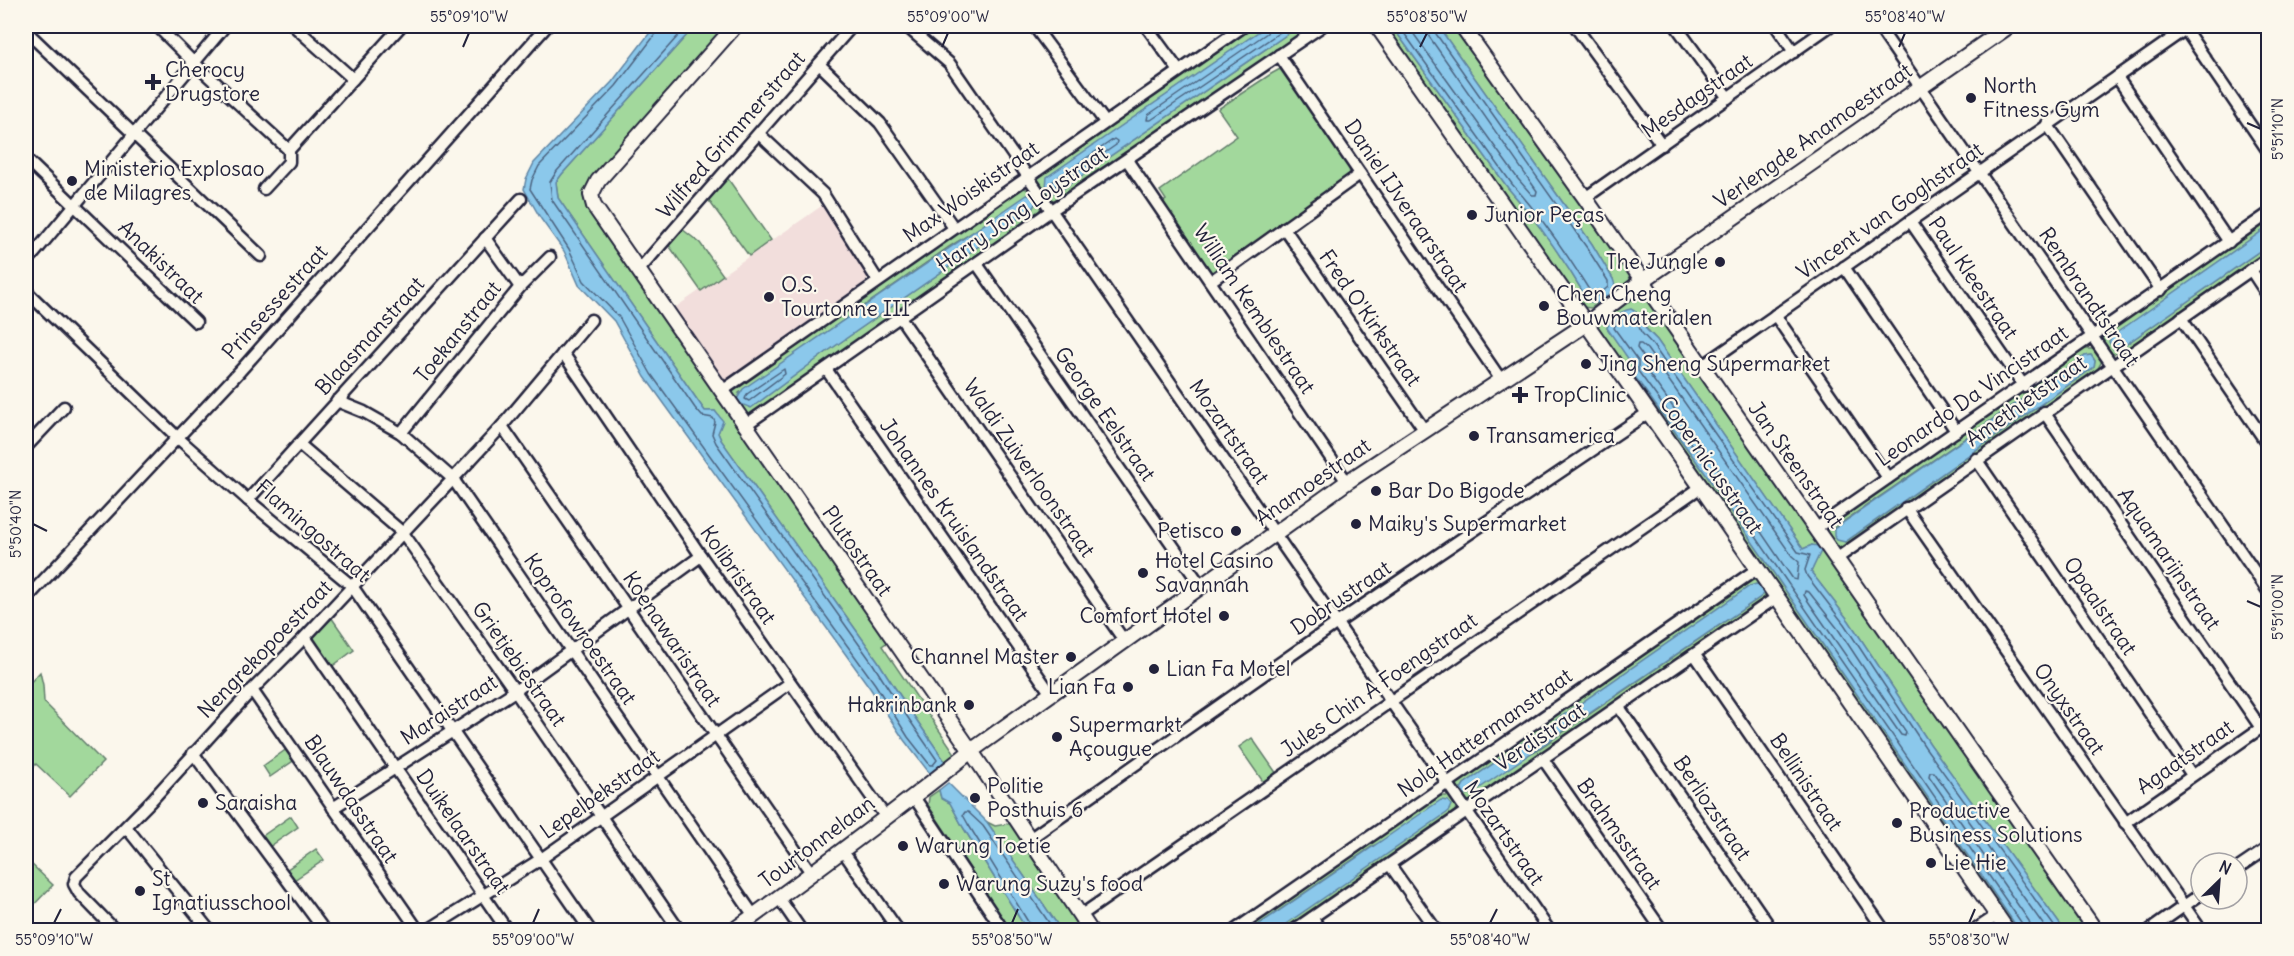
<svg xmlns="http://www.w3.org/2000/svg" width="2294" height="956" font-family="Delius,sans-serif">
<rect width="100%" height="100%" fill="#fbf7ec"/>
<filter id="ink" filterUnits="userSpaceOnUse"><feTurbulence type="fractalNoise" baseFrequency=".0167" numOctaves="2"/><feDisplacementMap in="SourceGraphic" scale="12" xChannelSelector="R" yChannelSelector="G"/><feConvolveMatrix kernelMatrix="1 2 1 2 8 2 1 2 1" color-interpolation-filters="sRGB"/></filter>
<g filter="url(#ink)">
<path fill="#f2dedc" d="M823,205L868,275L867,280L864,285L730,379L724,381L719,378L673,309Z"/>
<g fill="#a2d89c" stroke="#627d6c" stroke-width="1.5" fill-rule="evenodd">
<path d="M695,26H728L587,187L584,194L585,200L889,641L882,646L956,755L946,763C923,729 899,696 878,661L721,440L718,433L722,421L715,411H705L700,404L558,198L556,182L562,174Z"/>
<path d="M1251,26H1267L1048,177L1058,192L1299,26H1314L1057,201L1049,199L1038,184V176Z"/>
<path d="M1383,26H1392L1508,188C1538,222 1563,258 1586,297L1591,302L1598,303L1591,308L1582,307Z"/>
<path d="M1438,26H1455L1629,273L1630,281L1614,293H1611L1614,290L1613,279L1592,244Z"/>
<path d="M1280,69L1349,166L1350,176L1212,274L1162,203L1166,200L1160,191L1237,136L1218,109L1271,74Z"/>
<path d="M726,176L771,240L749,256L707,198Z"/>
<path d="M1024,188L1033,192L1041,205L1039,214L750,415L743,414L730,397V390L1018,190ZM1031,196L1036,202L1032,209L828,351L760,401L739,393L949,247Z"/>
<path d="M2268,220V227L2113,336L2118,350L2268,245V252L2122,353L2109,354L2101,341L2103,334Z"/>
<path d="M682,229L700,243L723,275L701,291L668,244Z"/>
<path d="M1635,297L1648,299L2087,930H2064L1930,744L1849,621L1811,572L1820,551L1812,545L1803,549L1657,340L1643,325L1607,328L1633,365L1630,370L1705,473L2019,930H2012L1598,331V326L1602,321Z"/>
<path d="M2084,349H2093L2102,361L2097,370L1903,505L1846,547L1835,550C1829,541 1823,534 1830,524ZM2091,355L2095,361L2094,367L1845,542L1834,528L2085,356Z"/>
<path d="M1750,580H1758L1767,594L1762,602L1474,801H1465L1455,786L1457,782ZM1750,586L1759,598L1537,750L1461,790L1464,784Z"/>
<path d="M329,614L354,650L330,668L311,640L310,634Z"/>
<path d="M40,672L43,685L44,702L103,762L70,796L36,764L26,775V687Z"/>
<path d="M1252,738L1277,774L1264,783L1239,747Z"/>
<path d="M291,746L299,757L270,777L263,766Z"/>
<path d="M939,790L941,798L950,803L963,827L1027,930H1010L928,805L929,797Z"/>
<path d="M1438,796H1448L1456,807L1454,815L1287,930H1277L1450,809L1373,846L1251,930H1243Z"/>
<path d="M291,816L298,827L269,847L261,837Z"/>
<path d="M987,822L995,826L1013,823L1086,930H1061Z"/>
<path d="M316,849L324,860L294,880L286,870Z"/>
<path d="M26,859L53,885L26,913Z"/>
</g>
<g fill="#8bc8eb" stroke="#6186a5" stroke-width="1.5">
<path d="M655,26H695L562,174L556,182L558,198L700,404L705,411H715L723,421L718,433L721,440L878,661C899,696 923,729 946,763L931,775L904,740L870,688L645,377L614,321L579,285L564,251L541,219L524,189L526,179L534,163L612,82Z"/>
<path d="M1267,26H1299L1058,192L1050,193L1046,187L1047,177Z"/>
<path d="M1392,26H1438L1592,244L1613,279L1615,285L1611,293L1598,303L1591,302L1586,297C1563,258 1538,222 1508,188Z"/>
<path d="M1027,195L1031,196L1036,202L1032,209L828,351L751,408L741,404L737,399L743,389Z"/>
<path d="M2268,227V245L2118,350L2114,349L2109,342L2112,336Z"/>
<path d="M1631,309L1641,315L1646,329L1657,340L1803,549L1812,545L1818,546L1821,551L1811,572L1849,621L1930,744L2064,930H2019L1705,473L1630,370L1632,364L1607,328C1611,318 1620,311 1631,309Z"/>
<path d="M2091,355L2095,361L2094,367L1845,542L1837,540L1834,536V529L2085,356Z"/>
<path d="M1756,584L1761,585L1764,590L1763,595L1759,598L1471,794H1464L1461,789L1464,784L1750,586Z"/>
<path d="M948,783L987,822L1061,930H1027L963,827L950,803L941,798L939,790Z"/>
<path d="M1441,800L1448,801L1451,805L1448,812L1277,930H1251Z"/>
</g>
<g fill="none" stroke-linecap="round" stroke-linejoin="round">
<g stroke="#4c6481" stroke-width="1.5">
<path d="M659,26L658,31L616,86L539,166L532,180L530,189L569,249L584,281L619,317L651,374L875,684L908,737L930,765H933L937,760C915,728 893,697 873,664L716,443L712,434L715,422L713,418L702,416L695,408L552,200L550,182L557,171L687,26"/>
<path d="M1269,26L1267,33L1148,115L1147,120H1151L1289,26"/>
<path d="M1399,26L1512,184C1543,218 1567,254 1591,293L1597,296L1608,287V281L1587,248L1434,31L1433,26"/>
<path d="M1408,26L1518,179L1532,195H1536L1537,191L1428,35L1426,26"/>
<path d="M1114,139L1117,141L1116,145L1057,186L1053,185V181Z"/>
<path d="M1638,344H1641L1647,349L1792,556L1799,562L1797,580L1793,579L1716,466L1646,370L1645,359L1637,348Z"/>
<path d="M784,369L785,374L749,401L745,399L747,394Z"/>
<path d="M1805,591L1809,592L1838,629L1906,732L1905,736L1901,735L1810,604L1804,595Z"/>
<path d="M1031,930L1030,925L968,824L963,815L965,812H968L983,826L1054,930"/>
<path d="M2024,930L2023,925L1710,470L1638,371V361L1614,328C1617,319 1629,313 1636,319L1641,332L1652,344L1798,552L1810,555L1805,570L1807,576L1844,624L1925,747L2057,930"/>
<path d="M2032,930L2029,921L1929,776L1930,772H1934L2047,930"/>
</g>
<defs>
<g id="minor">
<path d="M157,26L193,62L289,150"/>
<path d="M294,26L353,79"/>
<path d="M906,26L950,64L1549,930"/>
<path d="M1034,26L1105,122"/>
<path d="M1146,26L1179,71"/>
<path d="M1575,26L1662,145"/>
<path d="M1676,26L1728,98"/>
<path d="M1776,26L1794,52"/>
<path d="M1878,26L2268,591"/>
<path d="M2185,29L2268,151"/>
<path d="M26,31L261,256"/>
<path d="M1279,55L1501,380"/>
<path d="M819,64L880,123L954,228"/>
<path d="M2117,77L2229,242"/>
<path d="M2047,124L2161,290"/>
<path d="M759,134L823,194L878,281"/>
<path d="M289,150L401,26"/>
<path d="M26,159L196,322"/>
<path d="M1127,160L1347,482"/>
<path d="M264,189L289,162V150"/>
<path d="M1585,198L1830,26"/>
<path d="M1910,221L2024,386"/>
<path d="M1284,228L1425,431"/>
<path d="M485,238L520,287"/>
<path d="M26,263L225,26"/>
<path d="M977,264L1201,586"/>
<path d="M1844,267L1956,431"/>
<path d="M639,270L852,26"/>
<path d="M2251,270L2268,296"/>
<path d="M1211,281L1360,174"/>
<path d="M26,291L178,438L248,500L352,586L590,930"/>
<path d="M1775,315L1888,478"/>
<path d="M900,317L1125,642"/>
<path d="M2181,318L2268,445"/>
<path d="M563,353L701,556L885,816"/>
<path d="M1701,367L2190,26"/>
<path d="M826,369L1051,694"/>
<path d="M722,391L1244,26"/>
<path d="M337,401L364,412L401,433L453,479L754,916"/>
<path d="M2044,412L2261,728"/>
<path d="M502,426L812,874"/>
<path d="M744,426L1052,210L1322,26"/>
<path d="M401,433L520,287L550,257"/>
<path d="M299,444L403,533L515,691L679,930"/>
<path d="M26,447L64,407"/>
<path d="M1976,459L2192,775"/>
<path d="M248,500L521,199"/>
<path d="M1906,508L2201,930"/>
<path d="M1815,529L2268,214"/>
<path d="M1836,559L2268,258"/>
<path d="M26,599L240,371L547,26"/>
<path d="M305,637L507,930"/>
<path d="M1695,655L1884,930"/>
<path d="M252,690L418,930"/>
<path d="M1619,707L1772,930"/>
<path d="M193,753L324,930"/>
<path d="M1543,759L1662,930"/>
<path d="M914,797L1003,930"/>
<path d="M333,808L515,691L701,556"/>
<path d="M2125,823L2268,723"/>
<path d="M126,827L209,930"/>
<path d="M1028,840L1337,623L1649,412"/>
<path d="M842,850L898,930"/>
<path d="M1390,865L1436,930"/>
<path d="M2237,869L2268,848"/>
<path d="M779,898L801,930"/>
<path d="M1080,916L1701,487"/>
<path d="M1312,918L1321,930"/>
<path d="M115,930L79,893L74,884L76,877L151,801L252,690L305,637L453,479L502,426L591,320"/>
<path d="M428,930L541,859L790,683"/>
<path d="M988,930L998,923"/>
<path d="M1235,930L1757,569"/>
<path d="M1294,930L1777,597"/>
<path d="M1975,930L1996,916"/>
<path d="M2150,930L2201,894"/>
</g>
<g id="tertiary">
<path d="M735,26L598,181L591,195L594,206L971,751L1090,930"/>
<path d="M1377,26L1701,487L2007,930"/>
<path d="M1462,26L1585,198L2095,930"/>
<path d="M734,930C814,872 894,813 971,751L1347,482L1586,324L1642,281L2009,26"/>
</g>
</defs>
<use href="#minor" stroke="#22223b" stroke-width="15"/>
<use href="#tertiary" stroke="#22223b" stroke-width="18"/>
<use href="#minor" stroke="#fbf7ec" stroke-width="10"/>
<use href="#tertiary" stroke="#fbf7ec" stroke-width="14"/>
</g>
</g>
<path fill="none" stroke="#22223b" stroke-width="2" d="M463,47L469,33M942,47L948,33M1420,47L1427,33M1899,47L1905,33M2247,123L2261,129M33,524L47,531M2247,601L2261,607M54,923L61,909M533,923L539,909M1012,923L1018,909M1490,923L1497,909M1969,923L1975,909"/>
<g fill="#22223b" stroke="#fbf7ec" stroke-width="2">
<path d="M150 73h6v6h6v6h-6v6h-6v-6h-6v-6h6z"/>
<circle cx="1971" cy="98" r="6"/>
<circle cx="72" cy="181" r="6"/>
<circle cx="1472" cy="215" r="6"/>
<circle cx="1720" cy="262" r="6"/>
<circle cx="769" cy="297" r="6"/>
<circle cx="1544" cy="306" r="6"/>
<circle cx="1586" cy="364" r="6"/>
<path d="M1517 386h6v6h6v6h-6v6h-6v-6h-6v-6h6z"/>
<circle cx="1474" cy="436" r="6"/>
<circle cx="1376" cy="491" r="6"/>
<circle cx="1356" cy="524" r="6"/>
<circle cx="1236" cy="531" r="6"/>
<circle cx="1143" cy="573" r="6"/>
<circle cx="1224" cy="616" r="6"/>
<circle cx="1071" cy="657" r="6"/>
<circle cx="1154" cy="669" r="6"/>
<circle cx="1128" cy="687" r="6"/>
<circle cx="969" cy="705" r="6"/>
<circle cx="1057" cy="737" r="6"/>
<circle cx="975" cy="798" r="6"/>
<circle cx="203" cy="803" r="6"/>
<circle cx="1897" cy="823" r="6"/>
<circle cx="903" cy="846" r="6"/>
<circle cx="1931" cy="863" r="6"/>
<circle cx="944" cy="884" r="6"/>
<circle cx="140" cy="891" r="6"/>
</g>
<g text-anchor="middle" stroke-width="4.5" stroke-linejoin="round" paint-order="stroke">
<g font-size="21" fill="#22223b" stroke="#fbf7ec" text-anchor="start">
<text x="165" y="77">Cherocy<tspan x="165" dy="24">Drugstore</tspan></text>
<text x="1983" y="93">North<tspan x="1983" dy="24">Fitness Gym</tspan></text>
<text x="84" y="176">Ministerio Explosao<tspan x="84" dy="24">de Milagres</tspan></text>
<text x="1484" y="222">Junior Peças</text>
<text x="1708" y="269" text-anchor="end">The Jungle</text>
<text x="781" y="292">O.S.<tspan x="781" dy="24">Tourtonne III</tspan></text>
<text x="1556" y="301">Chen Cheng<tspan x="1556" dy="24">Bouwmaterialen</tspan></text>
<text x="1598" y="371">Jing Sheng Supermarket</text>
<text x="1534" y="402">TropClinic</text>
<text x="1486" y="443">Transamerica</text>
<text x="1388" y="498">Bar Do Bigode</text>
<text x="1368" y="531">Maiky's Supermarket</text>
<text x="1224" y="538" text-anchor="end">Petisco</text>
<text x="1155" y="568">Hotel Casino<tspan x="1155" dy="24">Savannah</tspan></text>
<text x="1212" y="623" text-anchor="end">Comfort Hotel</text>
<text x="1059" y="664" text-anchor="end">Channel Master</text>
<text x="1166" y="676">Lian Fa Motel</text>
<text x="1116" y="694" text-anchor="end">Lian Fa</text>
<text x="957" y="712" text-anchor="end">Hakrinbank</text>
<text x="1069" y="732">Supermarkt<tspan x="1069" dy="24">Açougue</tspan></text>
<text x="987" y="793">Politie<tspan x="987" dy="24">Posthuis 6</tspan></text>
<text x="215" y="810">Saraisha</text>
<text x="1909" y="818">Productive<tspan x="1909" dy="24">Business Solutions</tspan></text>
<text x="915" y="853">Warung Toetie</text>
<text x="1943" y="870">Lie Hie</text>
<text x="152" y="886">St<tspan x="152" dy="24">Ignatiusschool</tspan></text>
<text x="956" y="891">Warung Suzy's food</text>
</g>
<g font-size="21" fill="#22223b" stroke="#fbf7ec">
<text transform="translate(1697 96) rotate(-35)" y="7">Mesdagstraat</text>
<text transform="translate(731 135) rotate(-49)" y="7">Wilfred Grimmerstraat</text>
<text transform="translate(1813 136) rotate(-35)" y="7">Verlengde Anamoestraat</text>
<text transform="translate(971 192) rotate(-35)" y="7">Max Woiskistraat</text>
<text transform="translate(1406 206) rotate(56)" y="7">Daniel IJveraarstraat</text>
<text transform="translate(1022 209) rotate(-35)" y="7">Harry Jong Loystraat</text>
<text transform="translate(1890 211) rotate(-35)" y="7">Vincent van Goghstraat</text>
<text transform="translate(161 262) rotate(44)" y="7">Anakistraat</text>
<text transform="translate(1973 278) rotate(56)" y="7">Paul Kleestraat</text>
<text transform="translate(2089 297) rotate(56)" y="7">Rembrandtstraat</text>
<text transform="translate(275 302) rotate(-48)" y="7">Prinsessestraat</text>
<text transform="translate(1254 309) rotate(56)" y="7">William Kemblestraat</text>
<text transform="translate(1370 318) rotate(55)" y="7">Fred O'Kirkstraat</text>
<text transform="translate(458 332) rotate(-51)" y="7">Toekanstraat</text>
<text transform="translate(370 336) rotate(-48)" y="7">Blaasmanstraat</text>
<text transform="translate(1972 396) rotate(-35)" y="7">Leonardo Da Vincistraat</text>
<text transform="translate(2026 401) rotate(-35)" y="7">Amethietstraat</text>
<text transform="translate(1105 414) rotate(55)" y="7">George Eelstraat</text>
<text transform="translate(1229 432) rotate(55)" y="7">Mozartstraat</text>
<text transform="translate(1711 465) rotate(55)" y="7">Copernicusstraat</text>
<text transform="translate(1796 465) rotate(55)" y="7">Jan Steenstraat</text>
<text transform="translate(1029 468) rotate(55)" y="7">Waldi Zuiverloonstraat</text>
<text transform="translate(1313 482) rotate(-35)" y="7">Anamoestraat</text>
<text transform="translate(954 520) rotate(55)" y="7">Johannes Kruislandstraat</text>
<text transform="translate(313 531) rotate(41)" y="7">Flamingostraat</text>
<text transform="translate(857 551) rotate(55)" y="7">Plutostraat</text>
<text transform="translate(2169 559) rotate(56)" y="7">Aquamarijnstraat</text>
<text transform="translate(738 575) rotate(55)" y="7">Kolibristraat</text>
<text transform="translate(1341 598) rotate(-34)" y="7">Dobrustraat</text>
<text transform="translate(2100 606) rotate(56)" y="7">Opaalstraat</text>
<text transform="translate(580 629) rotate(55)" y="7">Koprofowroestraat</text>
<text transform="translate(672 639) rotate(56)" y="7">Koenawaristraat</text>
<text transform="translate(265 649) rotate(-46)" y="7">Nengrekopoestraat</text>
<text transform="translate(519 664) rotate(55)" y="7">Grietjebiestraat</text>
<text transform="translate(1379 685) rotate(-35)" y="7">Jules Chin A Foengstraat</text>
<text transform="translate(2069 709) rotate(55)" y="7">Onyxstraat</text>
<text transform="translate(449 710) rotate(-33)" y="7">Maraistraat</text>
<text transform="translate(1485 733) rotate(-35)" y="7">Nola Hattermanstraat</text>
<text transform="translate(1540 737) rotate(-34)" y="7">Verdistraat</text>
<text transform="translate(2185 757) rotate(-35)" y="7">Agaatstraat</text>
<text transform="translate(1806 782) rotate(56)" y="7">Bellinistraat</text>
<text transform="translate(600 794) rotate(-35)" y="7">Lepelbekstraat</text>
<text transform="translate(351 799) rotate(56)" y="7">Blauwdasstraat</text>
<text transform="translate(1712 808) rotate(56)" y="7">Berliozstraat</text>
<text transform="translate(463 832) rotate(55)" y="7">Duikelaarstraat</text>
<text transform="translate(1504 833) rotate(55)" y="7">Mozartstraat</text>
<text transform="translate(1619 834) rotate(55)" y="7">Brahmsstraat</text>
<text transform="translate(817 842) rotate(-37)" y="7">Tourtonnelaan</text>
</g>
</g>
<rect width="2294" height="956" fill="none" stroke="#fbf7ec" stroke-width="66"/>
<g transform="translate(2219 881) rotate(25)"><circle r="28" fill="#fbf7ec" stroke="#a4a2a5" stroke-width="1.5"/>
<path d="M0-4.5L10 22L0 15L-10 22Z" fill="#22223b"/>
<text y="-9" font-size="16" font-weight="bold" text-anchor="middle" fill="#22223b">N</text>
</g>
<rect x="33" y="33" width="2228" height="890" fill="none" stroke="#22223b" stroke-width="2"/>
<g font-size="15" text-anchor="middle" fill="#22223b">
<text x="469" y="22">55°09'10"W</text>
<text x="948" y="22">55°09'00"W</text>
<text x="1427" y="22">55°08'50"W</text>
<text x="1905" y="22">55°08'40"W</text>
<text transform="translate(2278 129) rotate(-90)" y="5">5°51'10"N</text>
<text transform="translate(16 524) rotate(-90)" y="5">5°50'40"N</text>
<text transform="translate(2278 607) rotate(-90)" y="5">5°51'00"N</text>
<text x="54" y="945">55°09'10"W</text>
<text x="533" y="945">55°09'00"W</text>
<text x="1012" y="945">55°08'50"W</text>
<text x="1490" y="945">55°08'40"W</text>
<text x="1969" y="945">55°08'30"W</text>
</g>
</svg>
